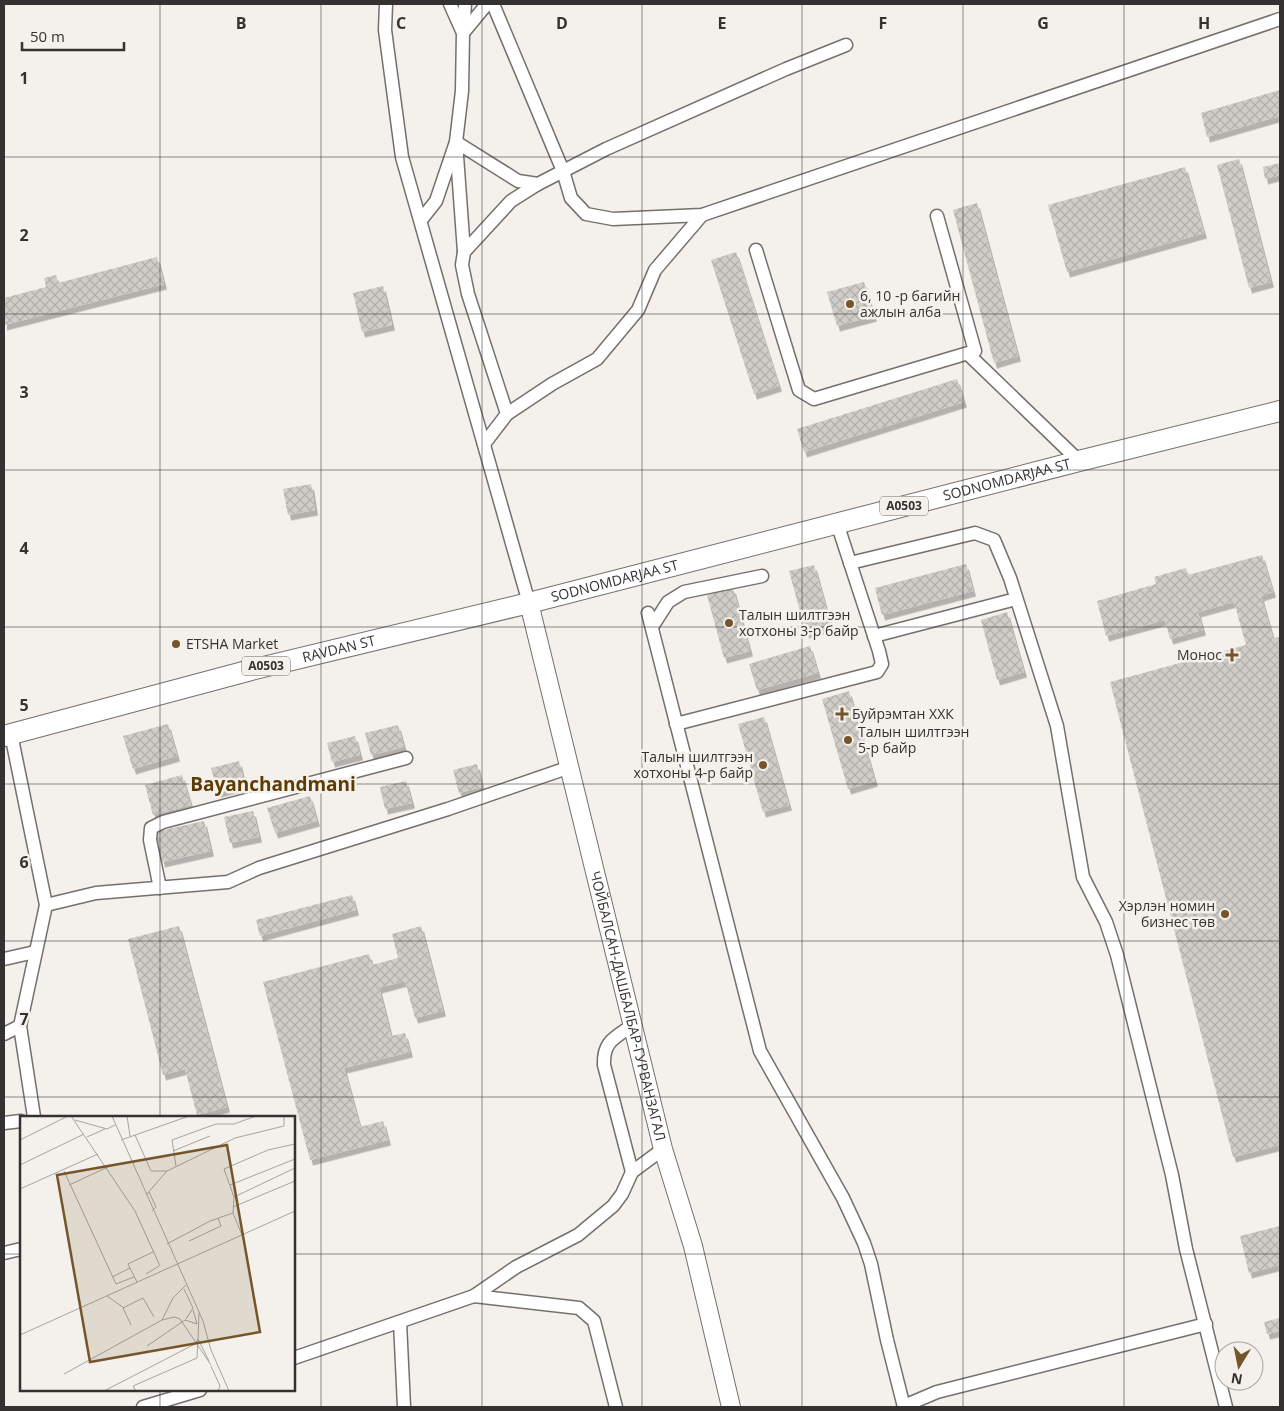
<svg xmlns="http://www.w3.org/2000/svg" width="1284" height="1411" font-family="'Open Sans',sans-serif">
<defs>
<pattern id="building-cross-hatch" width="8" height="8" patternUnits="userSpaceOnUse" patternTransform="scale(1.25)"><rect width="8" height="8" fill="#d0cdc8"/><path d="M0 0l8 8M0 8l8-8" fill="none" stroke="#b3b0ac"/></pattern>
<filter id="shadow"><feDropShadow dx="3" dy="5.5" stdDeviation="0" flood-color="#0004"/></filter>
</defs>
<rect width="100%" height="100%" fill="#f4f0ec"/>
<g fill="url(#building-cross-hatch)" filter="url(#shadow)">
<path d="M1280,90V116L1207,137L1201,113Z"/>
<path d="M1239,159L1271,282L1249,288L1217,165Z"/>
<path d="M1280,163V175L1265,179L1263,167Z"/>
<path d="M1185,167L1204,233L1067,272L1048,205Z"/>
<path d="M977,203L1018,356L994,363L953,210Z"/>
<path d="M736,252L779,386L754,394L711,260Z"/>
<path d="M157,257L164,284L4,325V298L46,287L44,278L56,275L58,283Z"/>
<path d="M864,282L874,316L837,326L827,292Z"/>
<path d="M383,286L392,325L362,332L353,293Z"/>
<path d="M957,379L964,402L804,452L797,429Z"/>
<path d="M311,484L315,510L288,515L283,489Z"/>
<path d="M1262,555L1273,592L1261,596L1273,638L1280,637V1145L1233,1157L1110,682L1246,645L1234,602L1198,612L1203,630L1170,639L1165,620L1106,636L1097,601L1156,584L1154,577L1186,568L1188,575Z"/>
<path d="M966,564L973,591L882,615L875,588Z"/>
<path d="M814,565L831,626L806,633L789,571Z"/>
<path d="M733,588L750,651L724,658L707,595Z"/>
<path d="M1007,612L1024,672L997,680L981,620Z"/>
<path d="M810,646L818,673L757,690L749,664Z"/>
<path d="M849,691L875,781L848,789L822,699Z"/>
<path d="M764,717L789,805L763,812L738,724Z"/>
<path d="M168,724L177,756L133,769L123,736Z"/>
<path d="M398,725L404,747L371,755L365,733Z"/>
<path d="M355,736L360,755L332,762L327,743Z"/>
<path d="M239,761L245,785L218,792L211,768Z"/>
<path d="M477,764L482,787L459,793L453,770Z"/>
<path d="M182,775L191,805L153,815L145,785Z"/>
<path d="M406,781L412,803L385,809L380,787Z"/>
<path d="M310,796L317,821L275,833L267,808Z"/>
<path d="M253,811L259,837L230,843L224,817Z"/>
<path d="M204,821L211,851L162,862L155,832Z"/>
<path d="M352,895L356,910L260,936L256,920Z"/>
<path d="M179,926L227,1107L197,1115L185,1069L163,1075L128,939Z"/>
<path d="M421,926L443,1011L415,1018L405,981L379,988L391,1036L405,1033L410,1052L344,1068L360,1127L383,1121L388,1140L310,1160L263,982L369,954L372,965L398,958L392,934Z"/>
<path d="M1280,1226V1265L1249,1273L1240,1236Z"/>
<path d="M1280,1318V1331L1267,1334L1264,1322Z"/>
</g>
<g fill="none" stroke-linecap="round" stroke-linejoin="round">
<defs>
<g id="street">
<path d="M386,4L385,30L402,157L529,603"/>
<path d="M493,4L563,171L571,198L586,214L613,219L702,215L1280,19"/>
<path d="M463,31L465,4"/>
<path d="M463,33L487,4"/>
<path d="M421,220L436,201L456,142L462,91L463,33L450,4"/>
<path d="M756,250L799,390L814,399L975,351L937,216"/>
<path d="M464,252L456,142L518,181L538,184L606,149L786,69L846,45"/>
<path d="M968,354L1079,461"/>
<path d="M507,414L468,294L462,265L464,252L511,201L538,184"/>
<path d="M484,444L507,414L552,384L597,359L638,310L655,270L702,215"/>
<path d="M850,563L975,533L994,540L1010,578L1057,726L1083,877L1106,922L1117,955L1172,1175L1186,1249L1226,1407"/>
<path d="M648,613L760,1051L843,1198L864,1243L871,1264L887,1340L904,1407"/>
<path d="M652,627L668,602L684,592L762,576"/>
<path d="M874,636L1016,599"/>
<path d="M676,724L877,672L882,664L879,651L837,523"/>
<path d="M11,734L46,905L20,1026L34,1117"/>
<path d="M160,888L150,840L151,828L163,822L406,758"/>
<path d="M46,905L96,893L228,882L259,868L448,809L570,767"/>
<path d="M4,959L35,952"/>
<path d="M4,1034L20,1026"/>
<path d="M4,1123L21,1121"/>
<path d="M632,1172L604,1065C603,1041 615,1038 633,1025"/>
<path d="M4,1253L21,1249"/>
<path d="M474,1296L516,1267L578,1235L613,1206L622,1194L632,1172L663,1149"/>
<path d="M400,1322L404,1407"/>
<path d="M294,1358L474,1296L579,1308L594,1321L616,1407"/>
<path d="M904,1406L937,1392L1206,1324"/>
<path d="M143,1407L200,1390"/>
</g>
<g id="secondary">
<path id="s1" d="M529,603L663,1149L693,1246L731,1407"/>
</g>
<g id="primary">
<path id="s2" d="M4,736L251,670L529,603L1079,461L1280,411"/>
</g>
</defs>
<use href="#street" stroke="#74706c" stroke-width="15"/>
<use href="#secondary" stroke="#74706c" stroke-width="20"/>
<use href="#primary" stroke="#74706c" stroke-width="22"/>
<use href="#street" stroke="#fff" stroke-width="12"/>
<use href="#secondary" stroke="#fff" stroke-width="18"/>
<use href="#primary" stroke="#fff" stroke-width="20"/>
</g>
<path fill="none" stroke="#343230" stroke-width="1" stroke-opacity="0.55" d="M160,4V1117M321,4V1407M482,4V1407M642,4V1407M802,4V1407M963,4V1407M1124,4V1407M4,157H1280M4,314H1280M4,470H1280M4,627H1280M4,784H1280M4,941H1280M4,1097H1280M4,1254H21M294,1254H1280M160,1390V1407"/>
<g fill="#75552b" stroke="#f4f0ec" stroke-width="2">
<circle cx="850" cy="304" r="5"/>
<circle cx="729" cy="623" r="5"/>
<circle cx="176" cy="644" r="5"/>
<path d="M1229.5 647.5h5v5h5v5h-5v5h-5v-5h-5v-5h5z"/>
<path d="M839.5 706.5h5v5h5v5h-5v5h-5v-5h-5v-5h5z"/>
<circle cx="848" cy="740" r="5"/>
<circle cx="763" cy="765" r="5"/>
<circle cx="1225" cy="914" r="5"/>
</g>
<g text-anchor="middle" stroke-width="5" stroke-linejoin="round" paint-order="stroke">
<g fill="#f4f0ec" stroke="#6e6b68" stroke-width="1">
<rect x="880" y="496.5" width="48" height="19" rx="4"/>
<rect x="242" y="656.5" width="48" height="19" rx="4"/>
</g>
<g font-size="12" font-weight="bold" fill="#343230">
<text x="904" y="510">A0503</text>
<text x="266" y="670">A0503</text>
</g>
<g font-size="14" fill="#343230" stroke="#f4f0ec" text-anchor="start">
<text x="860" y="301">6, 10 -р багийн<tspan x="860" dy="16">ажлын алба</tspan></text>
<text x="739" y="620">Талын шилтгээн<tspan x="739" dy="16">хотхоны 3-р байр</tspan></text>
<text x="186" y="649">ETSHA Market</text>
<text x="1222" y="660" text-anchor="end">Монос</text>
<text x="852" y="719">Буйрэмтан ХХК</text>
<text x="858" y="737">Талын шилтгээн<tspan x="858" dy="16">5-р байр</tspan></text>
<text x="753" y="762" text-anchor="end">Талын шилтгээн<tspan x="753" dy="16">хотхоны 4-р байр</tspan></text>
<text x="1215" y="911" text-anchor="end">Хэрлэн номин<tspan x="1215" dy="16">бизнес төв</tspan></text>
</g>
<g font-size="14" fill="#343230" stroke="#f4f0ec">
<text dy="5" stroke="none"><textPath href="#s2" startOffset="1035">SODNOMDARJAA ST</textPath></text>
<text dy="5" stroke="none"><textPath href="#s2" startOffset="630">SODNOMDARJAA ST</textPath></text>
<text dy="5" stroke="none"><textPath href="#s2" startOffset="346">RAVDAN ST</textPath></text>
<text dy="5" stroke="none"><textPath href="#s1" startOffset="415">ЧОЙБАЛСАН-ДАШБАЛБАР-ГУРВАНЗАГАЛ</textPath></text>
</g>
<g font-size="19" font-weight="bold" fill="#5d3c04" stroke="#f4f0ec">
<text x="273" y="791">Bayanchandmani</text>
</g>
</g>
<g transform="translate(20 1116)">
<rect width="275" height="275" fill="#f4f0ec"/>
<path fill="none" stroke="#a7a4a1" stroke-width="1" d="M51,0L115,95L140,150M92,0L183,205L191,234L209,275M107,0L110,20M55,4L87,13L95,9M115,19L131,55H147L215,22L264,10V0M67,21L85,13M0,24L48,0M101,24L169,0M153,35L190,20M0,49L64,18M156,50L152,24L196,8H214L236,0M44,55L96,168L114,161M49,69L88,51M210,69L275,43M0,73L78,38M129,76L136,91L132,95M126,79L147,55M214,81L275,52M213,91L275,65M222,119L213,97L214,81L204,53L248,34L275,28M169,125L201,110L198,102M147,128L190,105L213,97M126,158L139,150M92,161L110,152M117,166L108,148L133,136M164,173L173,192L166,203M87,180L104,192M179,197L178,223L189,245M142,204L153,182L166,169M111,209L103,192L123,182L134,201M0,219L275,95M127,230L165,204L177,208L173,194M191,250L200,270L198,275M44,258L142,204L154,201L160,203L191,249M84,275L175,228L178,223M116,275L113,270L177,242L178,224"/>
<path fill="#75552b" fill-opacity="0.15" stroke="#75552b" stroke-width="2.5" d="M207,29L240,216L70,246L37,59Z"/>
<rect width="275" height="275" fill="none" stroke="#343230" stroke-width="2.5"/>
</g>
<g font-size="16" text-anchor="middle" font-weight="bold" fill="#343230" stroke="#f4f0ec" stroke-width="5" stroke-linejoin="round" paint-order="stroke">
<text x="241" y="29">B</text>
<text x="401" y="29">C</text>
<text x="562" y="29">D</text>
<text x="722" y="29">E</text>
<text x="883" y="29">F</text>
<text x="1043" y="29">G</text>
<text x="1204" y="29">H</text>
<text x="24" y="84">1</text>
<text x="24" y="241">2</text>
<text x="24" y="398">3</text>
<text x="24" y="554">4</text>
<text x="24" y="711">5</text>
<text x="24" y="868">6</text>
<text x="24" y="1025">7</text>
</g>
<rect width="1284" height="1411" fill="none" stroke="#343230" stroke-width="10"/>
<g transform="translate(1239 1366) rotate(190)"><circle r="24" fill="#f4f0ec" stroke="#a7a4a1"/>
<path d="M0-4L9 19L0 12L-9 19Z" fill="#75552b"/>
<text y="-8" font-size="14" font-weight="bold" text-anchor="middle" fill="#343230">N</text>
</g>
<path d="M22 42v8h102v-8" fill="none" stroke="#343230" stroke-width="2.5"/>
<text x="30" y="42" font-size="15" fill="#343230" stroke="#f4f0ec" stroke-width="4" paint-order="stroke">50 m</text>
</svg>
